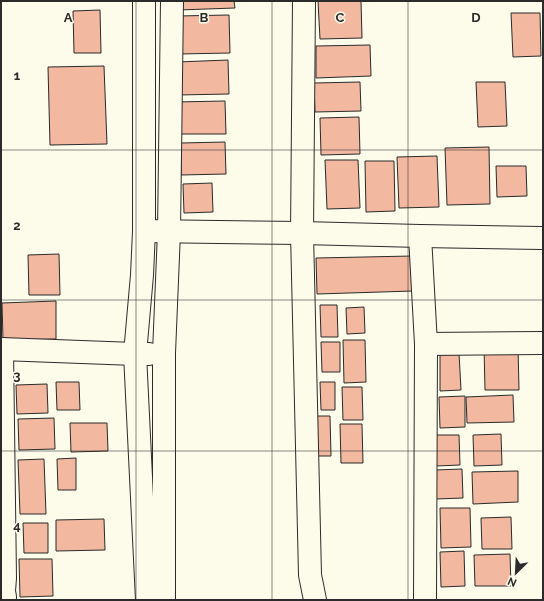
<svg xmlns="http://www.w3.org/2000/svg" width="544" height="601" font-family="Raleway,sans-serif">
<rect width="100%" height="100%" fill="#fdfbea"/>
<g fill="#f2b8a0" stroke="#2b2b2b">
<path d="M178,1H234L235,8L178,10Z"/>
<path d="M318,1H361L362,38L320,39Z"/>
<path d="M100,10L101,53H74L73,11Z"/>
<path d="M511,13H540L541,56L513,57Z"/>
<path d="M229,15L230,53L178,54L177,16Z"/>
<path d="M370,45L371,76L316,78V46Z"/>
<path d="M228,60L229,94L178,95L177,62Z"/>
<path d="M104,66L107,144L50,145L48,67Z"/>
<path d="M360,82L361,111L315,112L314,83Z"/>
<path d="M476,82H505L507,126L478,127Z"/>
<path d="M225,101L226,134H174V102Z"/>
<path d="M359,117L360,154L321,155L320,118Z"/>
<path d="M225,142L226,174L181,175V143Z"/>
<path d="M489,147L490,204L447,205L445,148Z"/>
<path d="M437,156L439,207L399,208L397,157Z"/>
<path d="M325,160H358L360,208L327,209Z"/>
<path d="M365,161H394L395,211L366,212Z"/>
<path d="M496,166H526L527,196L497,197Z"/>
<path d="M212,183L213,212L184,213L183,184Z"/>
<path d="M59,254L60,295H29L28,255Z"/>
<path d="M412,256L413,291L317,294L316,258Z"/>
<path d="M56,301V339L3,340L2,303Z"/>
<path d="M320,305H337L338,337H321Z"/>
<path d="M364,307L365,333L347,334L346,308Z"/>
<path d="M343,340H365L366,382L344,383Z"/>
<path d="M321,342H340V372H322Z"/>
<path d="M518,346L519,390H485L484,347Z"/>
<path d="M440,353H459L461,390L440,391Z"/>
<path d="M56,382H79L80,410H57Z"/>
<path d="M320,382H335V410H321Z"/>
<path d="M47,384L48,413L17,414L16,385Z"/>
<path d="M342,387H362L363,420H343Z"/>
<path d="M513,395L514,422L467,423L466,397Z"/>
<path d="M465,396V427L440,428L439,397Z"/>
<path d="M311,416H330L331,456H312Z"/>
<path d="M54,418L55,449L19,450L18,419Z"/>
<path d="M70,423H107L108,451L71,452Z"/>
<path d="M340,424H362L363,463H341Z"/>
<path d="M501,434L502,465L474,466L473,435Z"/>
<path d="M435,435H459L460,465L436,466Z"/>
<path d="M76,458V490H58L57,459Z"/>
<path d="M44,459L46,514H20L18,460Z"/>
<path d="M462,469L463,498L436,499L435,470Z"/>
<path d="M518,471V502L473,504L472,472Z"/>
<path d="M440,508H470L471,547L441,548Z"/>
<path d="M511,517L512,549H482L481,518Z"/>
<path d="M104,519L105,550L56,551V520Z"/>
<path d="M23,523H48V553H24Z"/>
<path d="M464,551L465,586L441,587L440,552Z"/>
<path d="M510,554L511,586H475L474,555Z"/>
<path d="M19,559H52L53,596L20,597Z"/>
</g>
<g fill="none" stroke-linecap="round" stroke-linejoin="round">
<defs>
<g id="street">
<path d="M144,1V231L142,275L135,354L147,600"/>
<path d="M304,1L302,233L310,575L315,600"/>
<path d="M144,231L302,233L420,236L426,344L425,600"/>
<path d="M420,236L543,238"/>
<path d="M426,344L543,343"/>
<path d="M1,349L135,354H149"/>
<path d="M2,349L5,578L4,591L5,597"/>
<path d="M164,600V353L169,232L172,1"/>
</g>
</defs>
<use href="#street" stroke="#2b2b2b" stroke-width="24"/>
<use href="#street" stroke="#fdfbea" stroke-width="22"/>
</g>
<path fill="none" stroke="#2b2b2b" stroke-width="1" stroke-opacity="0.55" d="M136,1V600M272,1V600M408,1V600M1,150H543M1,300H543M1,451H543"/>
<g font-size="13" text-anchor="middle" font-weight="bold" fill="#2b2b2b" stroke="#fdfbea" stroke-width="3" stroke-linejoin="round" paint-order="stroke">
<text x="68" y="22">A</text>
<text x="204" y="22">B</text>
<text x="340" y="22">C</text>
<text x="476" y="22">D</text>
<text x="17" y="80">1</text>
<text x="17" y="230">2</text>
<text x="17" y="380">3</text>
<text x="17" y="530">4</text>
</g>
<rect width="544" height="601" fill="none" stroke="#2b2b2b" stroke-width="4"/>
<g transform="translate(516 573) rotate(204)" stroke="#fdfbea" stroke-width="3" paint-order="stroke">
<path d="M0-3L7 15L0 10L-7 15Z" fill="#2b2b2b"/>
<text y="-6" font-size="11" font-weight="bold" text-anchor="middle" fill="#2b2b2b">N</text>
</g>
</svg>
